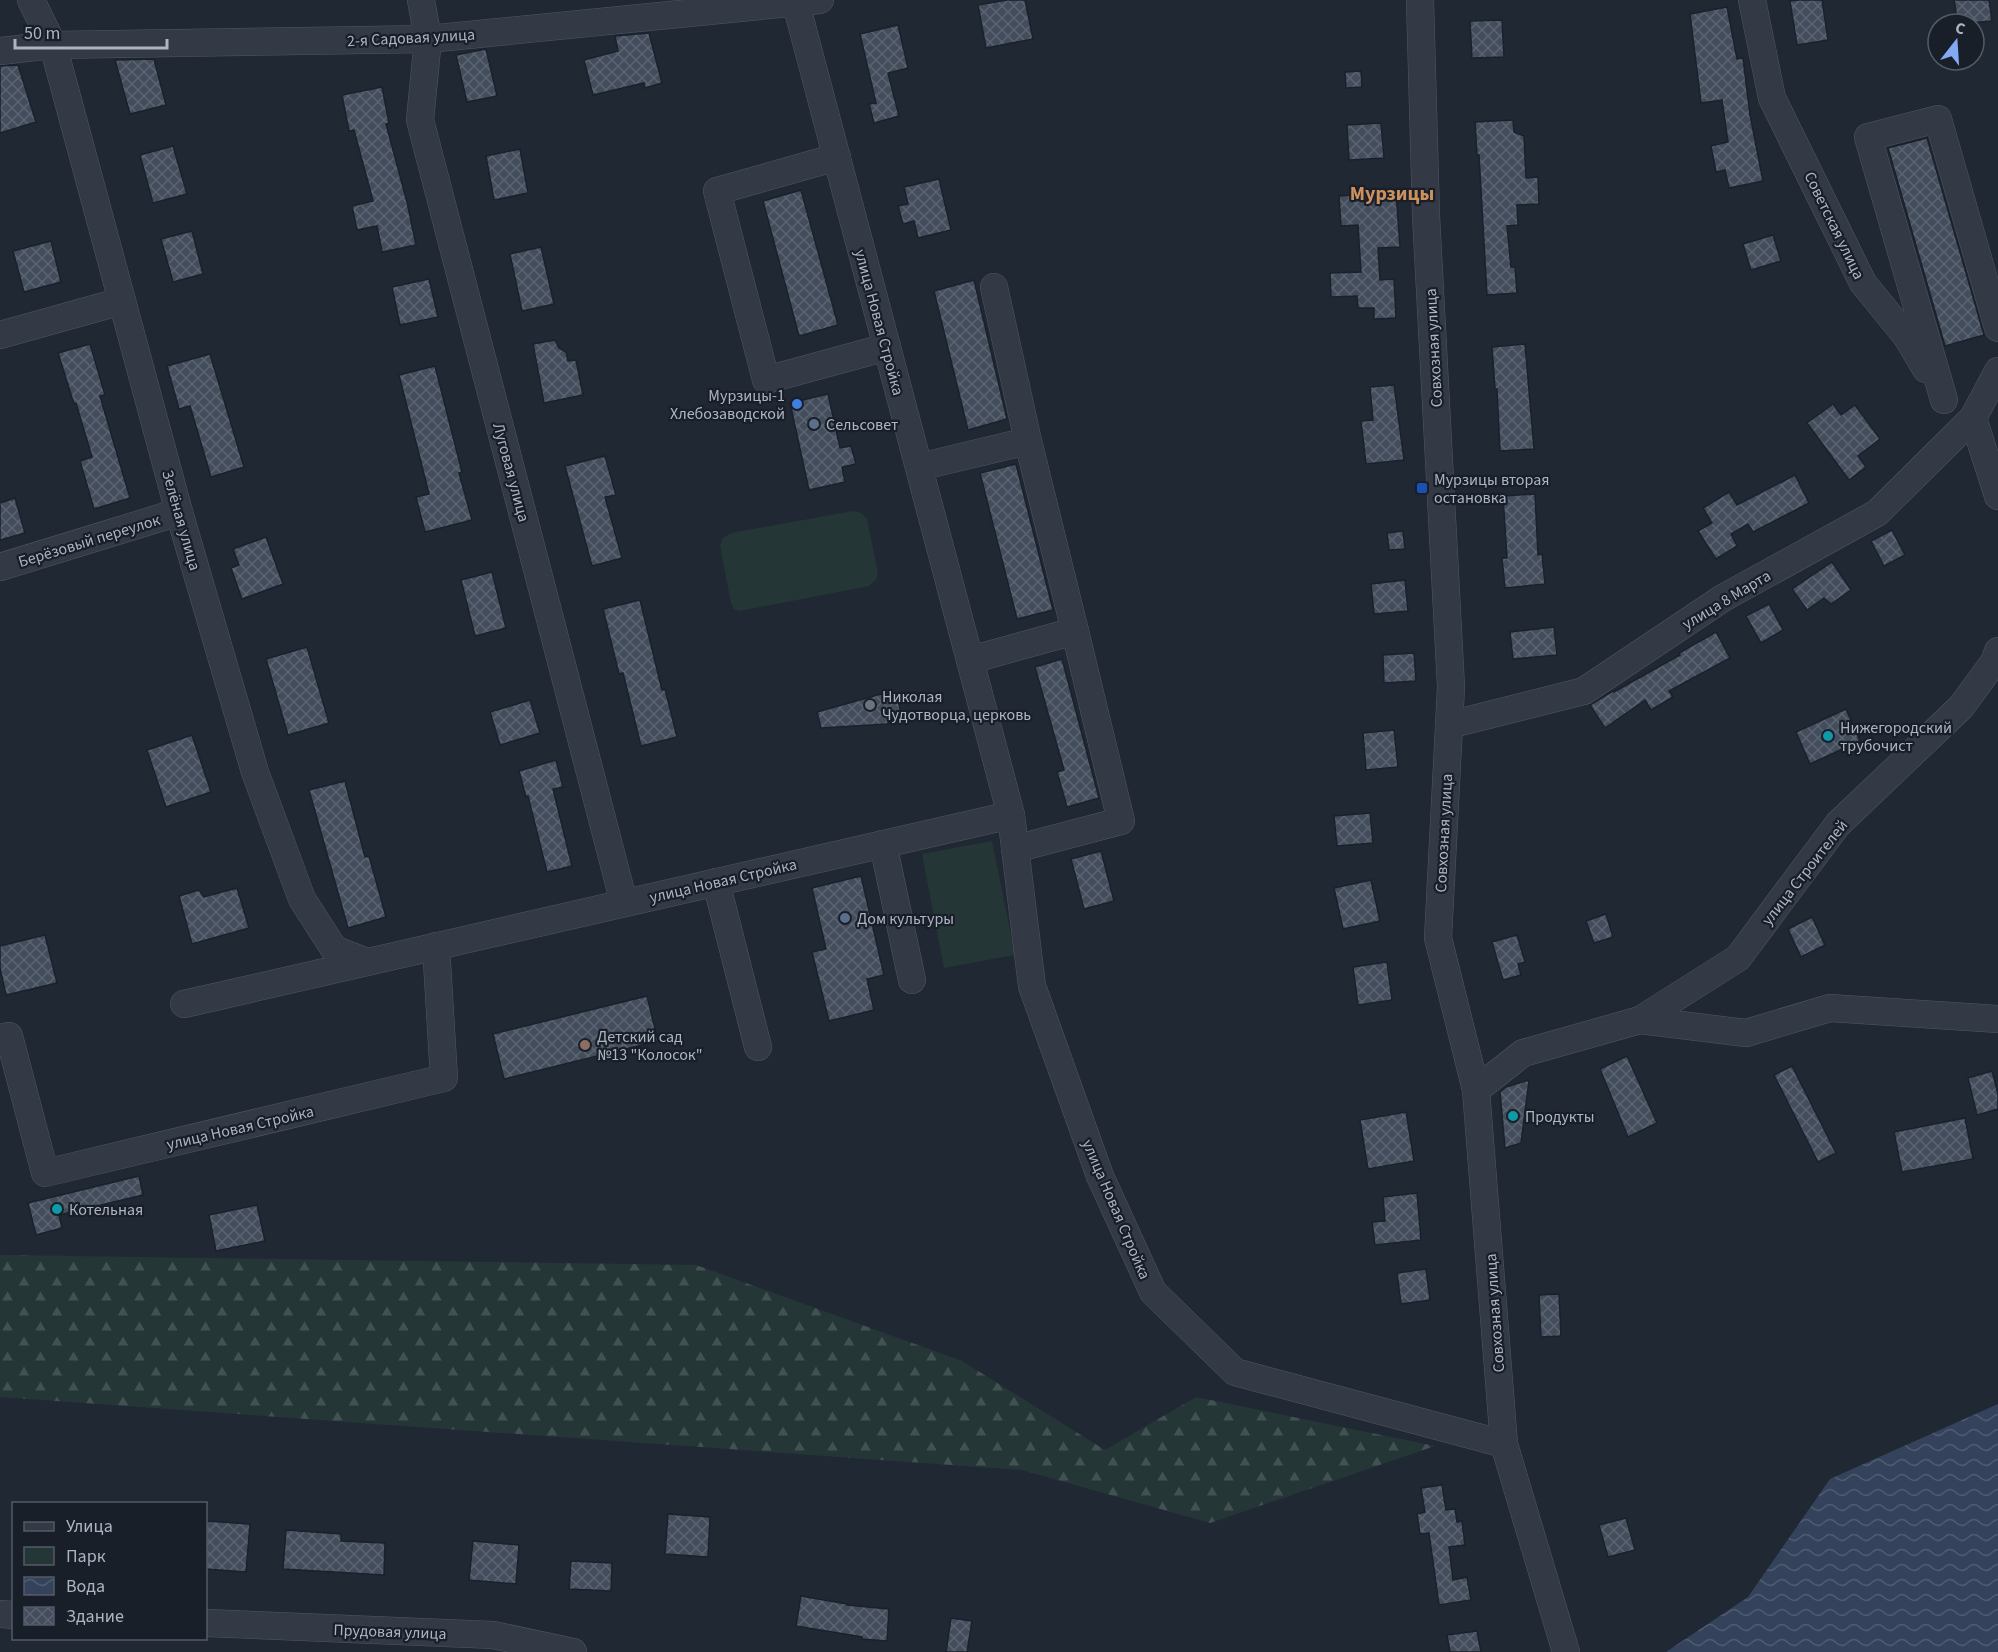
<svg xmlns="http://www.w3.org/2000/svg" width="1998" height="1652" font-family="'Source Sans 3',sans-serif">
<defs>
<pattern id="forest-firs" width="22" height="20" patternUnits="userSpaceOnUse" patternTransform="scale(1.5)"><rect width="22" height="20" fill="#253637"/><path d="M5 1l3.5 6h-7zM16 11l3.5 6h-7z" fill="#425152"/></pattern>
<pattern id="water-waves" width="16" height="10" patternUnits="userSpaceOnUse" patternTransform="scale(1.5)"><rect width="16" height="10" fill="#34435b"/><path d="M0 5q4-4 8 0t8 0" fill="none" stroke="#4f5c71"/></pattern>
<pattern id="building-cross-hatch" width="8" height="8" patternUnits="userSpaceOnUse" patternTransform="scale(1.5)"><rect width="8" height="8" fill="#434d5c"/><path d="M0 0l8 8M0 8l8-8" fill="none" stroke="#5b6472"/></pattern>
</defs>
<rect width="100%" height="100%" fill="#202834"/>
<path fill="url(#forest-firs)" d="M0,1255L696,1265L962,1361L1105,1450L1196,1397L1435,1446L1210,1523L1022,1470L0,1397Z"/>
<g fill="#253637">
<path d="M853,511L861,513L867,519L878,573L876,580L869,586L740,611L734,609L731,603L720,546L723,538L731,533Z"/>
<path d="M992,841L1015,955L944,968L922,854Z"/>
</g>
<path fill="url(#water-waves)" d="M1998,1404V1652H1666L1748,1597L1830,1479Z"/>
<g fill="url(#building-cross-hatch)" stroke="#1b212b" stroke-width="1.5">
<path d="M1007,0H1025L1033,39L986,48L978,5Z"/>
<path d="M1799,0H1822L1828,40L1797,45L1790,1Z"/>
<path d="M1954,0H1989L1992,21L1958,24Z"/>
<path d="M1727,7L1737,59L1743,58L1750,115L1763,181L1729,188L1725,170L1716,172L1711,146L1728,142L1722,100L1701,103L1690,14Z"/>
<path d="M1502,20L1504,57L1472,58L1470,21Z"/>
<path d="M898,25L908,68L888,73L899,116L874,123L869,104L876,103L860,34Z"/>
<path d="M649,33L662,83L645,88L644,83L593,95L584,60L618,51L615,36Z"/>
<path d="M486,49L497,96L467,102L456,55Z"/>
<path d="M154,59L166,105L130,114L115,60Z"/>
<path d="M18,65L36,122L0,133V66Z"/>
<path d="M1361,71L1362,87L1346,88L1345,72Z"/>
<path d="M382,87L389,123L386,124L407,202L416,245L382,252L377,226L357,230L352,206L373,201L354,130L349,131L342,95Z"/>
<path d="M1513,120L1514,132L1524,136L1526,178L1538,177L1539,204L1517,205L1518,225L1507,226L1511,267H1515L1517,293L1487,295L1479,155H1477L1475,122Z"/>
<path d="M1381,123L1384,158L1349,160L1347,125Z"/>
<path d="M1927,138L1984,335L1945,346L1888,148Z"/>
<path d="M173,146L187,194L153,203L140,155Z"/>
<path d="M520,149L528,193L494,200L486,156Z"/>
<path d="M939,179L951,230L918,238L914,221L903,224L898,206L908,204L904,187Z"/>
<path d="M801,190L838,325L799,336L763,201Z"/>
<path d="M1396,192L1400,247L1378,248L1380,280L1394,279L1396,318L1374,319V308H1358L1357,296L1331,297L1330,273L1361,272L1358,225L1341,226L1339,196Z"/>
<path d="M192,231L203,274L173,282L161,239Z"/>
<path d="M1773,235L1781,261L1751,270L1743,244Z"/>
<path d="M51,241L61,282L24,292L13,251Z"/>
<path d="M541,247L554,304L522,311L510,254Z"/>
<path d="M429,279L438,317L400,325L392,287Z"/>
<path d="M974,280L1007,419L968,430L934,291Z"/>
<path d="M555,340L559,348L566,352L568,361L576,360L583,395L544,403L533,344Z"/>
<path d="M90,344L105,395L100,396L130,498L94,509L80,461L92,457L76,403L74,404L58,353Z"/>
<path d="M1525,344L1534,449L1500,451L1497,389H1495L1492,347Z"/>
<path d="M210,354L244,467L211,477L190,406L179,409L167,366Z"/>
<path d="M435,366L462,472L459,473L472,520L425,532L416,497L429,494L399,375Z"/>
<path d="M1394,385L1404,460L1366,464L1361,421L1373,420L1370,387Z"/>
<path d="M828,394L840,448L851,446L856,464L842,467L845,482L809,490L790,403Z"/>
<path d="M1833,404L1841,415L1855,405L1880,439L1858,456L1866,467L1849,480L1807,423Z"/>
<path d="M605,456L616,495L605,497L622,558L592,566L565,466Z"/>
<path d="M1016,464L1053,610L1017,619L980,473Z"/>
<path d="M1795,475L1809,503L1753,532L1748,524L1731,534L1737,546L1716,559L1698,531L1712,523L1703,508L1729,492L1737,505Z"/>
<path d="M1535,494L1538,555L1542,554L1545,584L1505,588L1502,558H1507L1503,496Z"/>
<path d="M15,498L25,533L0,540V503Z"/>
<path d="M1892,530L1905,555L1884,566L1871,541Z"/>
<path d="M1403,531L1405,549L1389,550L1387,533Z"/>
<path d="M266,537L283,584L242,599L231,568L239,565L233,549Z"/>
<path d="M1832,562L1851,590L1831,604L1824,598L1807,610L1792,589Z"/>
<path d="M492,572L506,628L475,636L461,580Z"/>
<path d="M1405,580L1408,611L1374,614L1371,584Z"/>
<path d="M640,600L662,690L665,689L677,737L641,746L623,673L619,674L603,609Z"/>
<path d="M1769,604L1783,630L1761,643L1746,616Z"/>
<path d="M1554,627L1557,655L1513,659L1510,632Z"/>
<path d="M1716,632L1730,658L1669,691L1673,697L1651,710L1645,700L1605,728L1590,705L1613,691L1614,692L1680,655L1679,653Z"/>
<path d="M307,647L329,723L288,735L266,659Z"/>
<path d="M1414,653L1416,681L1384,683L1383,655Z"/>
<path d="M1062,659L1099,798L1067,807L1057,772L1064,770L1035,667Z"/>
<path d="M881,694L898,698L901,715L887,724L821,728L817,712Z"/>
<path d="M530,700L540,733L500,745L490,712Z"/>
<path d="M1846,709L1860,741L1810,764L1796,732Z"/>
<path d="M1394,730L1398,767L1366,770L1363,733Z"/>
<path d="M192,735L211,792L166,807L147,750Z"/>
<path d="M556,760L563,787L553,789L572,866L547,872L528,796L526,797L519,771Z"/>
<path d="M345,781L365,857L369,856L386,917L348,928L309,790Z"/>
<path d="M1370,813L1373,843L1337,846L1334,816Z"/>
<path d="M1101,851L1114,901L1084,909L1071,859Z"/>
<path d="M861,876L884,975L867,979L874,1010L829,1021L812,952L826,949L812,888Z"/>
<path d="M1371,880L1380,921L1343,929L1334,888Z"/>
<path d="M237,888L249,928L192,944L179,896L199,890L204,897Z"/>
<path d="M1606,914L1613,937L1594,943L1586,921Z"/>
<path d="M1812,917L1825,945L1801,957L1788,929Z"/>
<path d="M45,935L57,983L6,995L0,968V946Z"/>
<path d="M1517,935L1525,962L1518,964L1521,975L1503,980L1492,942Z"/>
<path d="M1387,962L1392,1000L1358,1005L1353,967Z"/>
<path d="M647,996L658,1041L504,1079L493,1034Z"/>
<path d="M1627,1056L1657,1123L1628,1137L1600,1069Z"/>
<path d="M1792,1066L1836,1153L1818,1162L1774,1075Z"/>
<path d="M1992,1071L1998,1094V1109L1977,1115L1968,1078Z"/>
<path d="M1529,1080L1521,1143L1505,1148L1500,1092L1506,1087Z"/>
<path d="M1406,1112L1414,1161L1368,1169L1360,1120Z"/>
<path d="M1965,1118L1973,1159L1902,1172L1894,1132Z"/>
<path d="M139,1176L143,1195L59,1215L62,1228L36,1235L28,1203Z"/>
<path d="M1417,1193L1421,1240L1375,1245L1372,1222L1385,1221L1383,1197Z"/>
<path d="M257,1205L265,1241L216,1251L209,1215Z"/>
<path d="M1426,1269L1430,1300L1401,1304L1397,1273Z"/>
<path d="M1559,1294L1561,1336L1541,1337L1539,1295Z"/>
<path d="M1442,1485L1446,1510L1455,1509L1457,1522L1462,1521L1465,1545L1449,1547L1453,1580L1467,1577L1471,1600L1439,1605L1429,1533L1420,1534L1417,1514L1425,1512L1421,1488Z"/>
<path d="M668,1514L710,1517L708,1557L665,1554Z"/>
<path d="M1626,1518L1635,1550L1608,1557L1599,1525Z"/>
<path d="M206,1521L250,1524L246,1572L206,1569Z"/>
<path d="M286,1530L341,1534V1541L385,1543L384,1575L283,1569Z"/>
<path d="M473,1541L519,1545L516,1584L469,1580Z"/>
<path d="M571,1561L612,1563L611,1591L569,1589Z"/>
<path d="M801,1596L847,1604V1605L889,1609L887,1641L862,1639V1637L796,1626Z"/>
<path d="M951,1618L972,1621L967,1652H946Z"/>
<path d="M1477,1631L1481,1652H1450L1447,1635Z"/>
</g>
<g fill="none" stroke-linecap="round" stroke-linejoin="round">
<defs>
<g id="minor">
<path d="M31,0L53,45L179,512L255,772L302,899L334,949L367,962"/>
<path d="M421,0L428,39L420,120L624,903"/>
<path d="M795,0L1011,815L1032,986L1100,1176L1153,1292L1235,1372L1504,1444"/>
<path d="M1420,0L1426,215L1451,687L1438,938L1476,1090L1504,1444L1566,1652"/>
<path d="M1752,0L1772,98L1863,283L1907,337L1926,369"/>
<path d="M0,51L53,45L428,39L820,0"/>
<path d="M837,157L717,191L766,380L887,347"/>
<path d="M994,287L1028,441"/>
<path d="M0,335L122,301"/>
<path d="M1944,400L1868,137L1938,119L1998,328"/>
<path d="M1973,418L1998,496"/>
<path d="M919,467L1028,441L1075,631"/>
<path d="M0,567L179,512"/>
<path d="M970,660L1075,631L1121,821L1015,849"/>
<path d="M1449,725L1584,691L1723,598L1877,513L1973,418L1998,371"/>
<path d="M883,844L912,980"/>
<path d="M716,882L758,1047"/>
<path d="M184,1004L1011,815"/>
<path d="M1640,1020L1746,1033L1830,1008L1998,1019"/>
<path d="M0,1038L9,1036L45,1173L444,1078L436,946"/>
<path d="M1476,1090L1523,1053L1640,1020L1738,958L1838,824L1961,707L1994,662L1998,651"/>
<path d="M0,1614L14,1615"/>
<path d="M206,1623L493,1635L573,1652"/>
</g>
</defs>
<use href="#minor" stroke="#515763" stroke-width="28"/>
<use href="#minor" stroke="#333a45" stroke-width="27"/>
</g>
<circle fill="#3f7fe0" stroke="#191f29" stroke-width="2" cx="797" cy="404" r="6"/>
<g fill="#5c6f8a" stroke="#191f29" stroke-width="2">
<circle cx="814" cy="424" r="6"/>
<circle cx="845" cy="918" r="6"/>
</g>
<rect fill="#1a4fb4" stroke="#191f29" stroke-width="2" x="1416" y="482" width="12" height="12" rx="3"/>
<circle fill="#6b7280" stroke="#191f29" stroke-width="2" cx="870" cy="705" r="6"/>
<g fill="#0f9aa8" stroke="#191f29" stroke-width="2">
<circle cx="1828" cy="736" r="6"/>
<circle cx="1513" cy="1116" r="6"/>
<circle cx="57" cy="1209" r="6"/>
</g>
<circle fill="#8d6e63" stroke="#191f29" stroke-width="2" cx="585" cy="1045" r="6"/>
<g text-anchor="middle" stroke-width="4.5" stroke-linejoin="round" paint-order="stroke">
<g font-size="16" fill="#adb4c2" stroke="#191f29">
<text transform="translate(411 37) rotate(-3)" y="6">2-я Садовая улица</text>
<text transform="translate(1835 225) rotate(64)" y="6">Советская улица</text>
<text transform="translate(880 322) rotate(75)" y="6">улица Новая Стройка</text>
<text transform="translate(1433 348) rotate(-93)" y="6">Совхозная улица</text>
<text transform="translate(512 472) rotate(75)" y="6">Луговая улица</text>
<text transform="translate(182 520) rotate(74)" y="6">Зелёная улица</text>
<text transform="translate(89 540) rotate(-17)" y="6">Берёзовый переулок</text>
<text transform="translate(1726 599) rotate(-31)" y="6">улица 8 Марта</text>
<text transform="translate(1443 833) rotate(-87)" y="6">Совхозная улица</text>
<text transform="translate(1804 872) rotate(-52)" y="6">улица Строителей</text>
<text transform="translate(723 880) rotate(-13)" y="6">улица Новая Стройка</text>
<text transform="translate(240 1127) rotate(-13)" y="6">улица Новая Стройка</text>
<text transform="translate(1117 1209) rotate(67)" y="6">улица Новая Стройка</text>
<text transform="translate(1494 1313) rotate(-94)" y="6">Совхозная улица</text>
<text transform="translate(390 1631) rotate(2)" y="6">Прудовая улица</text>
</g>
<g font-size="16" fill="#adb4c2" stroke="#191f29" text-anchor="start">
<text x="785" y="401" text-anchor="end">Мурзицы-1<tspan x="785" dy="18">Хлебозаводской</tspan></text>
<text x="826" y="430">Сельсовет</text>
<text x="1434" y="485">Мурзицы вторая<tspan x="1434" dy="18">остановка</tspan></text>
<text x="882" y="702">Николая<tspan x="882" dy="18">Чудотворца, церковь</tspan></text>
<text x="1840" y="733">Нижегородский<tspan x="1840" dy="18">трубочист</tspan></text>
<text x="857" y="924">Дом культуры</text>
<text x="597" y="1042">Детский сад<tspan x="597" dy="18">№13 "Колосок"</tspan></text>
<text x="1525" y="1122">Продукты</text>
<text x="69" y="1215">Котельная</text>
</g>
<g font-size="20" font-weight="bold" fill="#cc915e" stroke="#191f29">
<text x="1392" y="200">Мурзицы</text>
</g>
</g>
<rect x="12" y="1502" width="195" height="138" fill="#191f29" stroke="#545b66" stroke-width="1.5"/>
<rect x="24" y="1522" width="30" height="9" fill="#333a45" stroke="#545b66" stroke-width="1.5"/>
<text x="66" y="1532" font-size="18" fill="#adb4c2">Улица</text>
<rect x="24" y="1547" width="30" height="18" fill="#253637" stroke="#545b66" stroke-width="1.5"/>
<text x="66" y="1562" font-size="18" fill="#adb4c2">Парк</text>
<rect x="24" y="1577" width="30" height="18" fill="url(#water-waves)" stroke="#545b66" stroke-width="1.5"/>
<text x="66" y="1592" font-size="18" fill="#adb4c2">Вода</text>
<rect x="24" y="1607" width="30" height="18" fill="url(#building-cross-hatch)" stroke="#545b66" stroke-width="1.5"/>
<text x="66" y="1622" font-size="18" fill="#adb4c2">Здание</text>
<g transform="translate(1956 42) rotate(17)"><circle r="28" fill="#191f29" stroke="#545b66" stroke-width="1.5"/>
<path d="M0-4.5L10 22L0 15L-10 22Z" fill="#83aaf1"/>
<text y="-9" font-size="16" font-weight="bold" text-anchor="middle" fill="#adb4c2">С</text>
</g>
<path d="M15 39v9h152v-9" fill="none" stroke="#adb4c2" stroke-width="3"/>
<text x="24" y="39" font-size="18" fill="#adb4c2" stroke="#191f29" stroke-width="4.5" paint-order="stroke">50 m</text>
</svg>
